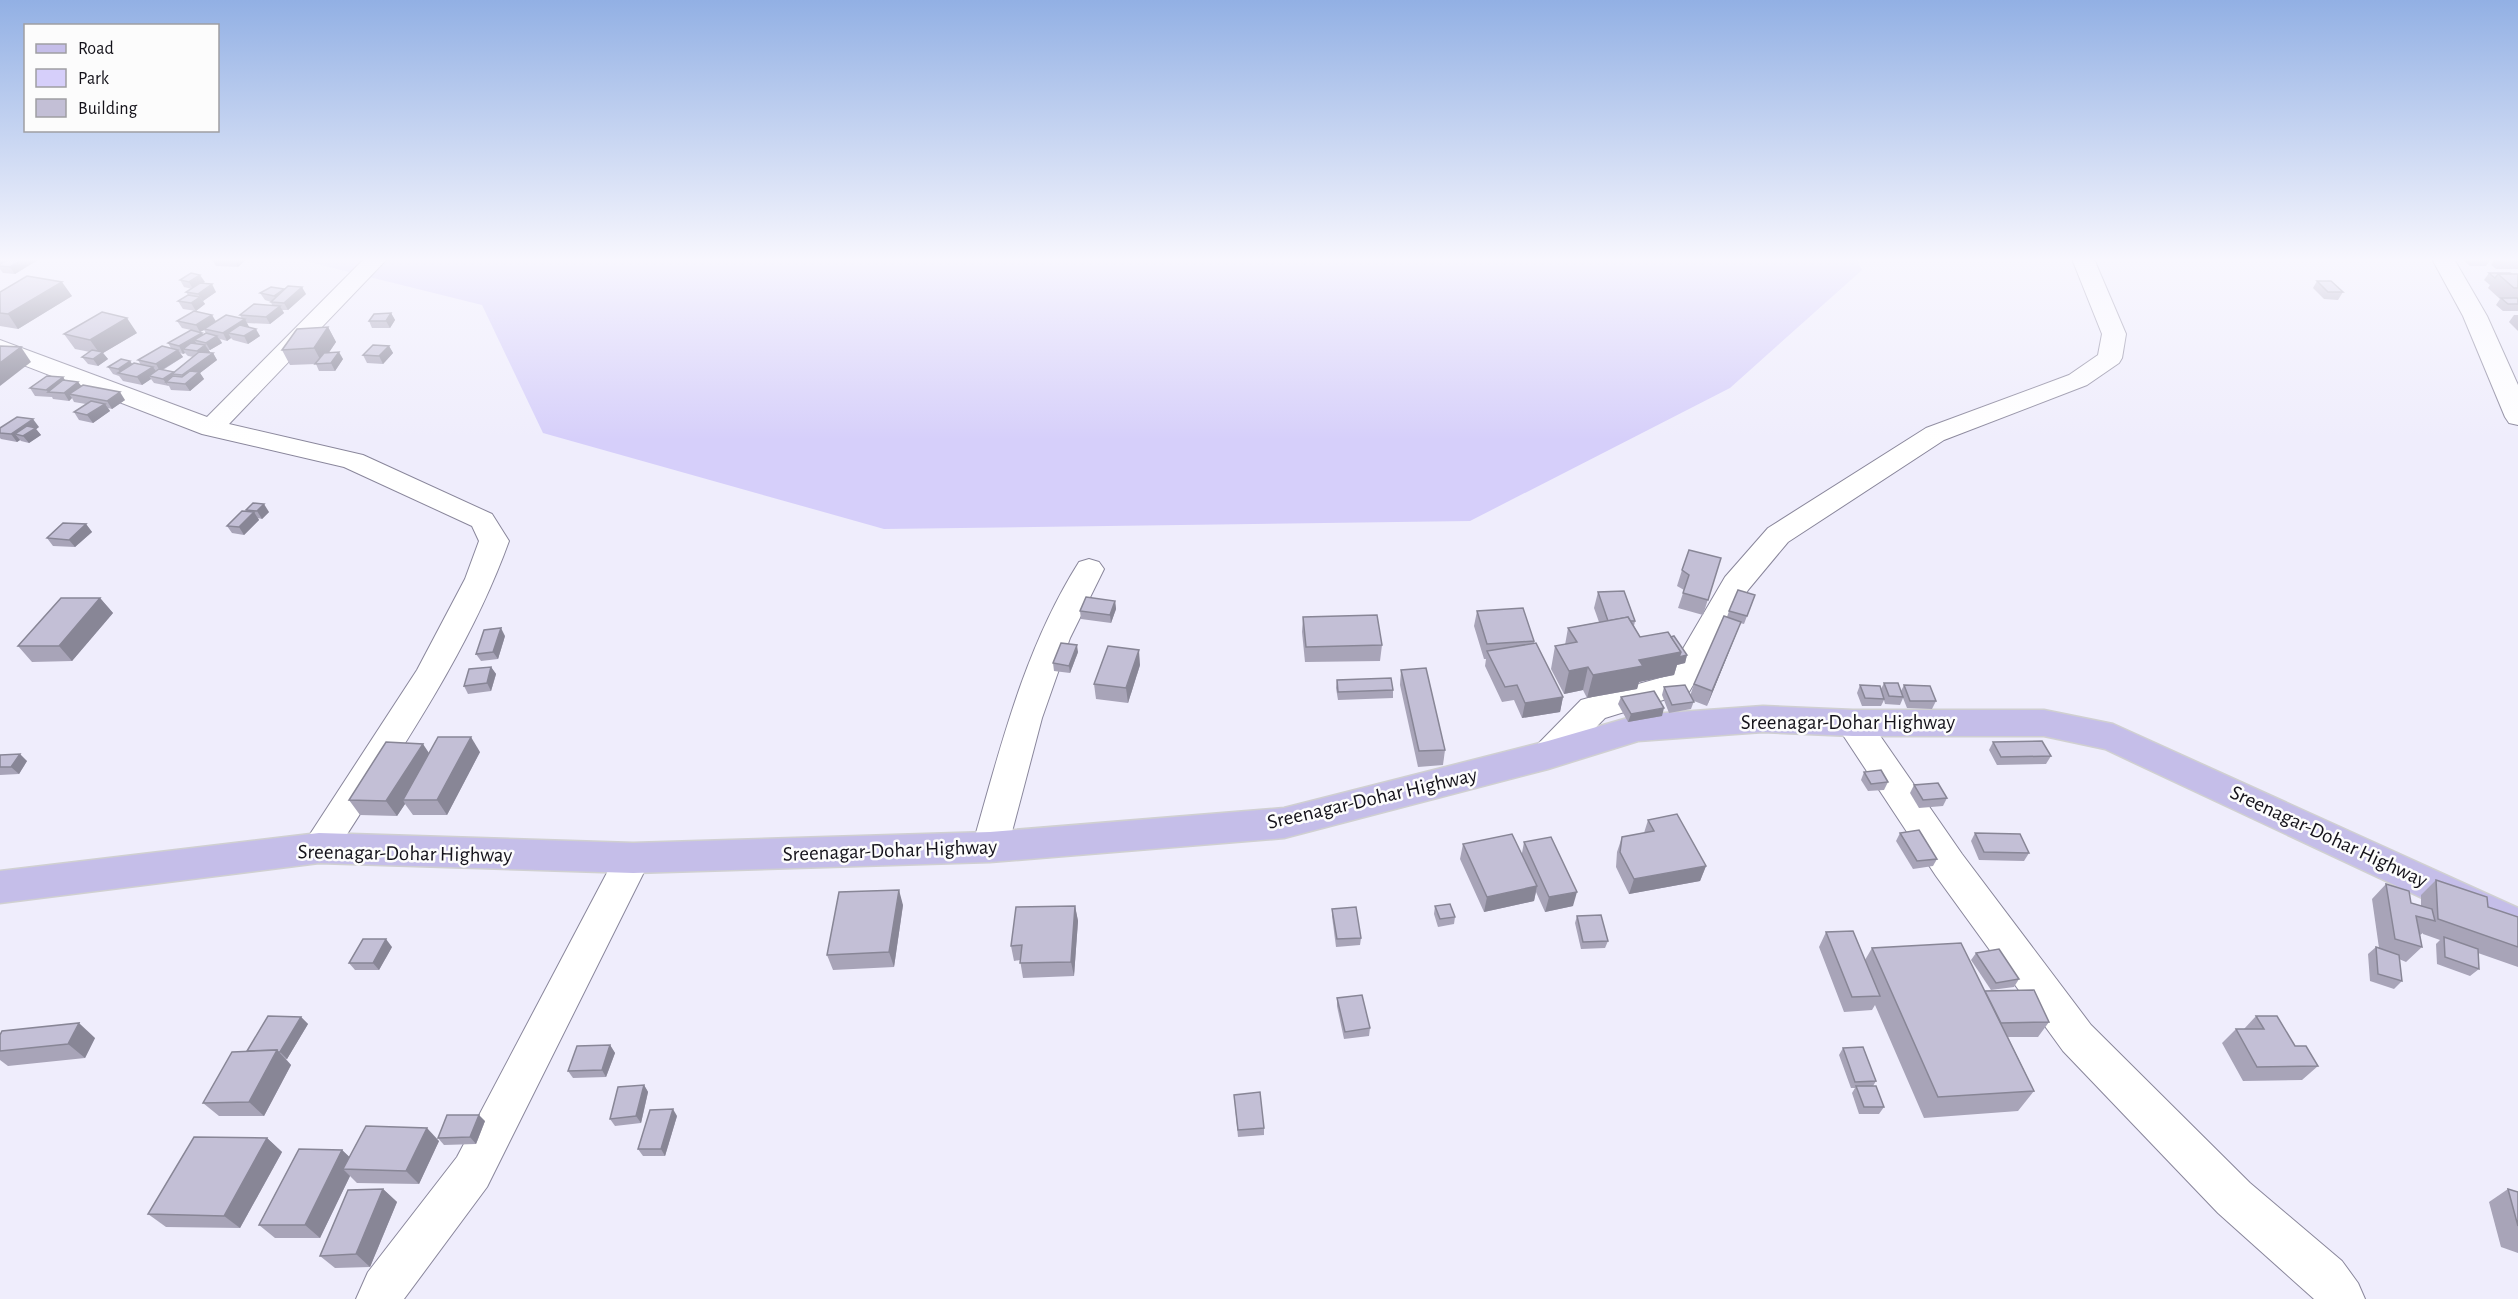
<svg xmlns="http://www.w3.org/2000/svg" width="2518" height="1299" font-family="'Alegreya Sans',sans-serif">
<rect width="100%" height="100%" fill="#efedfc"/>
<path fill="#d6cffa" d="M297,259H1857L1862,270L1730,388L1470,521L884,529L543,433L482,305Z"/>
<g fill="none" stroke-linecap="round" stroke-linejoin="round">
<defs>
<g id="minor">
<path d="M364,259H387L229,424L363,455L492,514L509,541C468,655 396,756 332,858L319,863L306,858L301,848L417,670L465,579L479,541L472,526L344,467L202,434L0,356V340L207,417Z"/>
<path d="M2072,259H2094L2126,334L2122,358L2119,363L2087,385L1944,440L1788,542L1748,590L1689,692L1605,718L1560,764L1548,768L1536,764L1531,755L1536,746L1581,700L1667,676L1725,577L1768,528L1926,428L2069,375L2098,355L2102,334Z"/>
<path d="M2432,259H2454L2487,316L2518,385V425L2509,423L2505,417L2463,316Z"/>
<path d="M1089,559L1099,562L1104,569L1070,638L1042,718L1008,847L1003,857L990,862L977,857L972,847C1000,749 1024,649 1079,562Z"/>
<path d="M1853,711L1865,714L1962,854L2091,1025L2250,1183L2342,1261L2358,1283L2365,1299H2314L2218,1213L2063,1051L1936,876L1841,732L1836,723L1841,714Z"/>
<path d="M633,843L646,848L651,858L487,1187L404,1299H356L368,1272L457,1157L620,848Z"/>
</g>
<path id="major" d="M1763,706L1853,710H2044L2113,724L2518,908V943L2105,749L2044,736H1853L1763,732L1638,741L1548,769L1284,838L990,862L633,873L319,863L0,903V871L319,833L633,843L990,832L1284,808L1548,741L1638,715Z"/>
</defs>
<use href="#minor" stroke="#89869b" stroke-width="2"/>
<use href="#major" stroke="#d0d0d1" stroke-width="3"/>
<use href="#minor" fill="#fff" fill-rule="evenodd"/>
<use href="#major" fill="#c5bee9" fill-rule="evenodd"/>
</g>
<g fill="#a8a4b8" fill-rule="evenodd">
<path d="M0,258H41L15,274L3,273L0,269Z"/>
<path d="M2461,258H2490L2491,259L2486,266H2470Z"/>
<path d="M2495,258H2518V269H2496L2491,265Z"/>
<path d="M211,259H246L238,267L216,266Z"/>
<path d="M2489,273L2518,274V311H2503L2496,305L2500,299L2488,288L2490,285L2484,280Z"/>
<path d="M180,280L205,282L202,283L216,292L203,301L205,304L196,311L183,309L178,301L188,295L186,292L192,289L184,287Z"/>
<path d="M2317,281L2343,292L2338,300L2324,299L2313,288Z"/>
<path d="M284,290L306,294L288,310H282L284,313L270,324L247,323L249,327H248L260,336L248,344L233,340L231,338L227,341L220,339L222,343L210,350H208L210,352L209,353H213L217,360L200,373L204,379L190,391L171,390L169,386L154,383L151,379L142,385L123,381L119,376L113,374L108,367L130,361L132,364L141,365L138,360L171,348L168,343L191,330L182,328L177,321H216L242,319L240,315L272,305L271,302L265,300L260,293ZM204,330L206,333L203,334L200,332ZM180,353L183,354L185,353L188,356L194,357L175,372L163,370L183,357Z"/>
<path d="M0,292L72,296L18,329L0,326Z"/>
<path d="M391,313L395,320L390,328H372L369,321Z"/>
<path d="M2514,315H2518V331L2509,322Z"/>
<path d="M328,327L336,342L329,352L343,359L335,371H319L316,364L290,365L282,350Z"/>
<path d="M137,333L103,353L108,359L98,366L88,364L82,357L90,352L75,349L64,334Z"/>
<path d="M389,346L393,353L383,364L367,363L363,355Z"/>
<path d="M63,377L65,381L78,382L81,386L125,400L112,409L108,408L110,411L93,423L79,420L74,412L86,404L74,402L72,398L69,401L53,399L52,397L35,396L30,388Z"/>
<path d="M39,427L36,429L41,435L29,443L21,441L20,440L17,442L1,439L0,438V428Z"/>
<path d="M246,510L269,512L262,519L258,518L259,520L244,535L232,533L227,526L247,512Z"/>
<path d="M86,524L92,532L75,547L53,546L47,538Z"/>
<path d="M1721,558L1703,615L1678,608L1684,590L1677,586L1682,570Z"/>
<path d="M1598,592L1635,621L1634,626L1640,637H1671L1687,655L1685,663L1677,665L1674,675L1639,682L1637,689L1587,698L1583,690L1564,694L1551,669L1555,646L1565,645L1568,628L1599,622L1594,608Z"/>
<path d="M1755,595L1744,624L1740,623L1735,637L1707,706L1694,701L1691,709L1669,713L1662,695L1664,687L1690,696L1694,684L1727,617L1729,611Z"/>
<path d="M100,598L113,613L72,661L32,662L18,646Z"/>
<path d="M1115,601L1116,609L1111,623L1081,619L1080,611Z"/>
<path d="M1477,611L1534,641V643L1563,697L1560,712L1522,718L1514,700L1502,702L1485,666L1486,659H1484L1474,626Z"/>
<path d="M1303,617L1382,645L1380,661L1305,662L1302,632Z"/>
<path d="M505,636L498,659L481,661L476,654Z"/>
<path d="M1078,652L1070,673L1054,671L1053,663Z"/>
<path d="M1140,665L1128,703L1096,699L1094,684Z"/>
<path d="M491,667L496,674L491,691L468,694L464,686Z"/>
<path d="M1401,670L1445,750L1443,765L1418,767L1400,685Z"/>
<path d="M1337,680L1393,690V698L1338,700L1336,688Z"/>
<path d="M1884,683L1901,691L1904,685L1936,701L1932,709L1907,708L1903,698L1900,705L1885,704L1884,700L1881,706H1862L1857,693L1860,685L1881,689Z"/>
<path d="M1621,697L1662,716L1628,722L1618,704Z"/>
<path d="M1993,742L2051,756L2046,764L1997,765L1989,750Z"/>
<path d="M480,752L447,815H413L405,804L397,816L360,815L349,800L429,753Z"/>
<path d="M0,755L27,761L19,774L0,775Z"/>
<path d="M1864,772L1888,782L1884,790L1868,791L1861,780Z"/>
<path d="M1914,785L1947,798L1943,806L1919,808L1910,793Z"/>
<path d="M1648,820L1706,866L1700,881L1629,894L1616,867L1617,852L1622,837L1644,833Z"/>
<path d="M1900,833L1937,859L1933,866L1913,869L1896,841Z"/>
<path d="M1975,833L2029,853L2024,861L1979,860L1971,841Z"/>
<path d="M1524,842L1573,906L1545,912L1536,892L1534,901L1484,912L1460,859L1463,844L1522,853Z"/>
<path d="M2436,880L2488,907L2518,917V967L2478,953L2479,969L2470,976L2437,964L2436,944L2440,940L2423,934V933L2420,935L2422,947L2406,962L2399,959L2402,981L2394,989L2370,981L2368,954L2376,947L2379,948L2372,899L2386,884L2411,903L2421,906V895Z"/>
<path d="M903,905L894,967L833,970L827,955Z"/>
<path d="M1075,906L1078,921L1074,976L1023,978L1020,960L1014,961L1011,946Z"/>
<path d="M1435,906L1455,917L1454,924L1438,927L1434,914Z"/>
<path d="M1332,909L1361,938L1360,945L1336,947L1332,916Z"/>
<path d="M1577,916L1608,941L1605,948L1581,949L1575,923Z"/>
<path d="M1826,932L1865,960L1872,948L1985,991L2049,1022L2038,1037H2008L2034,1091L2018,1111L1924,1118L1875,1005L1872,1010L1844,1012L1819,947Z"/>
<path d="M392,947L379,970H355L349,963Z"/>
<path d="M1976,953L2019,979L2014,987L1991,990L1971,960Z"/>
<path d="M1337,998L1370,1028L1369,1036L1344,1039L1337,1006Z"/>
<path d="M2256,1016L2295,1046L2318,1066L2302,1080L2243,1081L2222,1043L2236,1029H2244Z"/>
<path d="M301,1017L308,1024L287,1059H286L291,1065L264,1116H219L203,1103L247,1051Z"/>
<path d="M0,1035L95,1038L85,1058L8,1066L0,1060Z"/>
<path d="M610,1045L615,1053L606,1077L573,1078L568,1071Z"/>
<path d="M1843,1048L1876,1081L1873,1086L1884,1107L1879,1114H1859L1852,1093L1855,1088H1851L1839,1055Z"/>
<path d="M644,1085L648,1092L641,1123L615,1126L610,1119Z"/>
<path d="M1234,1095L1264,1128V1135L1238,1137Z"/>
<path d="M677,1116L665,1156H643L638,1149Z"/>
<path d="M485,1121L476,1144L444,1145L438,1138Z"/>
<path d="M267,1138L282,1152L240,1228L166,1227L148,1214Z"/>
<path d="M439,1141L419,1184L357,1183L350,1176L320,1238H275L259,1225L342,1150L349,1157Z"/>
<path d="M383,1189L397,1202L370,1267L335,1268L320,1256Z"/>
<path d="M2508,1189L2518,1192V1253L2501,1247L2489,1202Z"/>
</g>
<g fill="#888696">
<path d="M0,258H18L0,265Z"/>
<path d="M25,258H41L15,274L10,267Z"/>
<path d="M235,258H245L246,259L238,267L234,260Z"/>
<path d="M200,275L205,282L193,289L189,282Z"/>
<path d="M62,282L72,296L18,329L8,314Z"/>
<path d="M212,284L216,292L203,301L198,294Z"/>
<path d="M302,287L306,294L288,310L284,303Z"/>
<path d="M284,289L288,296L278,303L274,296Z"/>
<path d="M200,297L205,304L196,311L191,303Z"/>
<path d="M280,306L284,313L270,324L266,317Z"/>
<path d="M391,313L395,320L390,328L386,321Z"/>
<path d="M212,315L217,323L204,329V330L200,332L196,325Z"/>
<path d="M127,318L137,333L103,353L108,359L98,366L93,359L100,354L90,340Z"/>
<path d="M245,319L249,327L237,335L228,333L231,338L227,341L223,333Z"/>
<path d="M328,327L336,342L322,363L314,348Z"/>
<path d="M256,329L260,336L248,344L244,336Z"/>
<path d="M202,333L207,340H194L198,345L183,349L185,353L183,354L179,346Z"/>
<path d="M217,336L222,343L210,350L206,343Z"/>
<path d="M205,345L210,352L202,358L197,351Z"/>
<path d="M389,346L393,353L383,364L379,356Z"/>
<path d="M21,347L31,362L0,386V363Z"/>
<path d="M178,350L183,357L160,371L156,364Z"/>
<path d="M339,352L343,359L335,371L331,363Z"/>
<path d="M213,353L217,360L200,373L204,379L190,391L185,384L187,382L182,375Z"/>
<path d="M130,361L135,368L121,374L118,369Z"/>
<path d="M153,367L158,374L149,376L151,379L142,385L137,377Z"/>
<path d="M174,372L176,375L172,374L176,381L166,382L168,386L163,379Z"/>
<path d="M63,377L68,385L48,392L46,390Z"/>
<path d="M78,382L84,389L69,394L72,398L69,401L64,393Z"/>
<path d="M120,392L125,400L112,409L107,401Z"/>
<path d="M105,404L110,411L93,423L87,415Z"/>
<path d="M33,419L39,427L36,429L41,435L29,443L23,436L15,434L20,440L17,442L11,434Z"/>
<path d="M264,504L269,512L262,519L257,511Z"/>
<path d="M254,512L259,520L244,535L239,527Z"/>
<path d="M86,524L92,532L75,547L69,540Z"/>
<path d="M100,598L113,613L72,661L59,646Z"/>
<path d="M1115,601L1116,609L1111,623L1110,615Z"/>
<path d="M1741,622L1735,637L1707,706L1712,691Z"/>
<path d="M501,628L505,636L498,659L493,652Z"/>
<path d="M1077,645L1078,652L1070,673L1069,666Z"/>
<path d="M1139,650L1140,665L1128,703L1126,688Z"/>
<path d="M1681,652L1687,655L1685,663L1677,665L1674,675L1639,682L1637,689L1587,698L1593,675L1639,660Z"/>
<path d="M491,667L496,674L491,691L487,683Z"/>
<path d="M1588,667L1583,690L1564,694L1569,671Z"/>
<path d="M1563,697L1560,712L1522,718L1525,703Z"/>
<path d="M1664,708L1662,716L1628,722L1631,714Z"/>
<path d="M471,737L480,752L447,815L437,800Z"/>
<path d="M423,744L433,759L403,800L405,804L397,816L386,801Z"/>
<path d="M20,754L27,761L19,774L11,767Z"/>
<path d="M1706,866L1700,881L1629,894L1634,879Z"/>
<path d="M1537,886L1534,901L1484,912L1487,897Z"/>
<path d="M899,890L903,905L894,967L889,952Z"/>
<path d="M1577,892L1573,906L1545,912L1549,897Z"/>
<path d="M1075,906L1078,921L1074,976L1071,962Z"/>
<path d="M386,939L392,947L379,970L373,963Z"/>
<path d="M301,1017L308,1024L287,1059L280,1052Z"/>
<path d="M79,1023L95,1038L85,1058L68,1044Z"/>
<path d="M610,1045L615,1053L606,1077L602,1070Z"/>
<path d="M277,1050L291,1065L264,1116L249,1102Z"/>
<path d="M644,1085L648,1092L641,1123L636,1116Z"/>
<path d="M673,1109L677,1116L665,1156L661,1149Z"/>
<path d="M479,1115L485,1121L476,1144L470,1137Z"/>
<path d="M427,1128L439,1141L419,1184L406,1171Z"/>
<path d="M267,1138L282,1152L240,1228L224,1216Z"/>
<path d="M342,1150L356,1163L343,1169L350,1176L320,1238L305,1225Z"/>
<path d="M383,1189L397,1202L370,1267L356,1254Z"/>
</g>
<g fill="#c3bfd6" stroke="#888696" stroke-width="1.5">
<path d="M10,258H25L10,267L0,266V264Z"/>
<path d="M212,258H235L234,260L211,259Z"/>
<path d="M2498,258H2518V262H2501Z"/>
<path d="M191,273L200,275L189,282L180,280Z"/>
<path d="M2489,273H2510L2512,274H2498L2495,278Z"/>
<path d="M2498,274H2518V288H2514Z"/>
<path d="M27,276L62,282L8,314L0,313V292Z"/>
<path d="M2317,281H2331L2343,292H2328Z"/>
<path d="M200,283L212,284L198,294L186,292Z"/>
<path d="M288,286L302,287L284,303L271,302Z"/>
<path d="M271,287L284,289L274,296L260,293Z"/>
<path d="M188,295L200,297L191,303L178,301Z"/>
<path d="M2501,298H2517L2518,299V304H2508Z"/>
<path d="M254,304L280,306L266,317L240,315Z"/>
<path d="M194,311L212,315L196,325L177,321Z"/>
<path d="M102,312L127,318L90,340L64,334Z"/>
<path d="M391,313L386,321H369L374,314Z"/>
<path d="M226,315L245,319L223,333L204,329Z"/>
<path d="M240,325L256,329L244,336L228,333Z"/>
<path d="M328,327L314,348L282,350L297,329Z"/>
<path d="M191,330L202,333L179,346L168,343Z"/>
<path d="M206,333L217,336L206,343L194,340Z"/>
<path d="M191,343L205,345L197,351L183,349Z"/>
<path d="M373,345L389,346L379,356L363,355Z"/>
<path d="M0,346L21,347L0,363Z"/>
<path d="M162,346L178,350L156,364L138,360Z"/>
<path d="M92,350L103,352L93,359L82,357Z"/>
<path d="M199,352L213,353L182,375L172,374Z"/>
<path d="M339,352L331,363L315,364L324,353Z"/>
<path d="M121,359L130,361L118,369L108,367Z"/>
<path d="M134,363L153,367L137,377L118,373Z"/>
<path d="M159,369L174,372L163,379L149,376Z"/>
<path d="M190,371L199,372L185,384L166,382L173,376L182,377Z"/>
<path d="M47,376L63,377L46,390L30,388Z"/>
<path d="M63,380L78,382L64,393L48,392Z"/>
<path d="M83,385L120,392L107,401L69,394Z"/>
<path d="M91,401L105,404L87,415L74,412Z"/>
<path d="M17,417L33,419L11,434L0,433V428Z"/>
<path d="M27,426L36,428L23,436L15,434Z"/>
<path d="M253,503L264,504L257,511L246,510Z"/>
<path d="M242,511L254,512L239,527L227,526Z"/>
<path d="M63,523L86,524L69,540L47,538Z"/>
<path d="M1689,550L1721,558L1708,600L1683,593L1689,575L1682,570Z"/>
<path d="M1738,590L1755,595L1747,616L1729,611Z"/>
<path d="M1624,591L1635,621H1630L1628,617L1608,621L1598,592Z"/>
<path d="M1086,597L1115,601L1110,615L1080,611Z"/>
<path d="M61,598H100L59,646H18Z"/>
<path d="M1523,608L1534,641L1487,644L1477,611Z"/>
<path d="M1377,615L1382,645L1306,647L1303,617Z"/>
<path d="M1724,616L1741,622L1712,691L1694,684Z"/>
<path d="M1628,617L1640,637L1668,632L1681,652L1639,660L1643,666L1593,675L1588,667L1569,671L1555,646L1577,642L1568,628Z"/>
<path d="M501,628L493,652L476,654L484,630Z"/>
<path d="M1674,636L1687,655L1679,657L1681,652L1671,637Z"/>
<path d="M1061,643L1077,645L1069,666L1053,663Z"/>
<path d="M1536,643L1563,697L1525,703L1517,685L1505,687L1487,651Z"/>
<path d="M1108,646L1139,650L1126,688L1094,684Z"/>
<path d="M491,667L487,683L464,686L469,669Z"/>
<path d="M1426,668L1445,750L1419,751L1401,670Z"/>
<path d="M1391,678L1393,690L1338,692L1337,680Z"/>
<path d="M1884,683H1898L1903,697L1889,696Z"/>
<path d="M1685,685L1694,702L1672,705L1664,687Z"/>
<path d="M1860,685L1880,686L1884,699L1865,698Z"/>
<path d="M1904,685L1930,686L1936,701H1910Z"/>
<path d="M1654,691L1664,708L1631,714L1621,697Z"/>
<path d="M438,737H471L437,800H403Z"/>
<path d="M2042,741L2051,756L2001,757L1993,742Z"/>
<path d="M386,742L423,744L386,801L349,800Z"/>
<path d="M20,754L11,767H0V755Z"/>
<path d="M1881,770L1888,782L1871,784L1864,772Z"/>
<path d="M1938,783L1947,798L1923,800L1914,785Z"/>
<path d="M1677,814L1706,866L1634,879L1620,852L1622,837L1654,831L1648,820Z"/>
<path d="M1919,830L1937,859L1917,861L1900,833Z"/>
<path d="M1975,833L2020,834L2029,853L1984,852Z"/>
<path d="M1512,834L1537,886L1487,897L1463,844Z"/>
<path d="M1551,837L1577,892L1549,897L1524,842Z"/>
<path d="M2436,880L2487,897L2488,907L2518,917V947L2438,919Z"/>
<path d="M2386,884L2409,891L2411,903L2432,909L2435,921L2416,916L2422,947L2395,939Z"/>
<path d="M899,890L889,952L827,955L839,892Z"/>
<path d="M1450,904L1455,917L1440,919L1435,906Z"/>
<path d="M1075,906L1071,962L1020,963L1022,945L1011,946L1016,907Z"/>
<path d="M1356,907L1361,938L1337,939L1332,909Z"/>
<path d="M1601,915L1608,941L1583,942L1577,916Z"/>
<path d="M1853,931L1880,996L1852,997L1826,932Z"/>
<path d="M2444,937L2478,949L2479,969L2445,957Z"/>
<path d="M363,939H386L373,963H349Z"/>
<path d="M1961,943L2034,1091L1938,1097L1872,948Z"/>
<path d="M2376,947L2399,955L2402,981L2378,974Z"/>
<path d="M1999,949L2019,979L1996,983L1976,953Z"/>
<path d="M2034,990L2049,1022L2001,1023L1985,991Z"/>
<path d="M1362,995L1370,1028L1345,1032L1337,998Z"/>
<path d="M268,1016L301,1017L280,1052H278L277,1050L247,1051Z"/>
<path d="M2256,1016H2277L2295,1046H2306L2318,1066L2257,1067L2236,1029H2264Z"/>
<path d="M79,1023L68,1044L0,1051V1035L2,1031Z"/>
<path d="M610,1045L602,1070L568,1071L577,1046Z"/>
<path d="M1863,1047L1876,1081L1855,1082L1843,1048Z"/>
<path d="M277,1050L249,1102L203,1103L232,1052Z"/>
<path d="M644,1085L636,1116L610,1119L618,1087Z"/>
<path d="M1856,1086H1876L1884,1107H1864Z"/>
<path d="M1260,1092L1264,1128L1238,1130L1234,1095Z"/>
<path d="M673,1109L661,1149H638L650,1110Z"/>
<path d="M447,1115H479L470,1137L438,1138Z"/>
<path d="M366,1126L427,1128L406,1171L343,1169Z"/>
<path d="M194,1137L267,1138L224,1216L148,1214Z"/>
<path d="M299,1149L342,1150L305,1225H259Z"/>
<path d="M383,1189L356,1254L320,1256L348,1190Z"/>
<path d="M2508,1189L2518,1192V1226Z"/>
</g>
<linearGradient id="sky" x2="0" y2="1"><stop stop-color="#92b0e4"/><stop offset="0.59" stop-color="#f8f7fe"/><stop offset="1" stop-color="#f8f7fe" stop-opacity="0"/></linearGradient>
<rect width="2518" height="440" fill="url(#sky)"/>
<g text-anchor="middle" stroke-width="5" stroke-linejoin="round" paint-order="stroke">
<g font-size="21" fill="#14121a" stroke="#fcfcfc">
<text x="1848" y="729">Sreenagar-Dohar Highway</text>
<text transform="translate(1372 798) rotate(-13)" y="7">Sreenagar-Dohar Highway</text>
<text transform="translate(2329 836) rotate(25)" y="7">Sreenagar-Dohar Highway</text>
<text transform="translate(890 850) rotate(-2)" y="7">Sreenagar-Dohar Highway</text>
<text transform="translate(405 853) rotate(1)" y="7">Sreenagar-Dohar Highway</text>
</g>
</g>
<rect x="24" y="24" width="195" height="108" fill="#fcfcfc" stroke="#9f9ea2" stroke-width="1.5"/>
<rect x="36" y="44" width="30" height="9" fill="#c5bee9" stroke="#9f9ea2" stroke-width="1.5"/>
<text x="78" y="54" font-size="18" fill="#14121a">Road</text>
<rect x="36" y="69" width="30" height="18" fill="#d6cffa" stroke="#9f9ea2" stroke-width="1.5"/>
<text x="78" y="84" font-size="18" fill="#14121a">Park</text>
<rect x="36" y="99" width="30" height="18" fill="#c3bfd6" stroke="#9f9ea2" stroke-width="1.5"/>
<text x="78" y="114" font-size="18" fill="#14121a">Building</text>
</svg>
